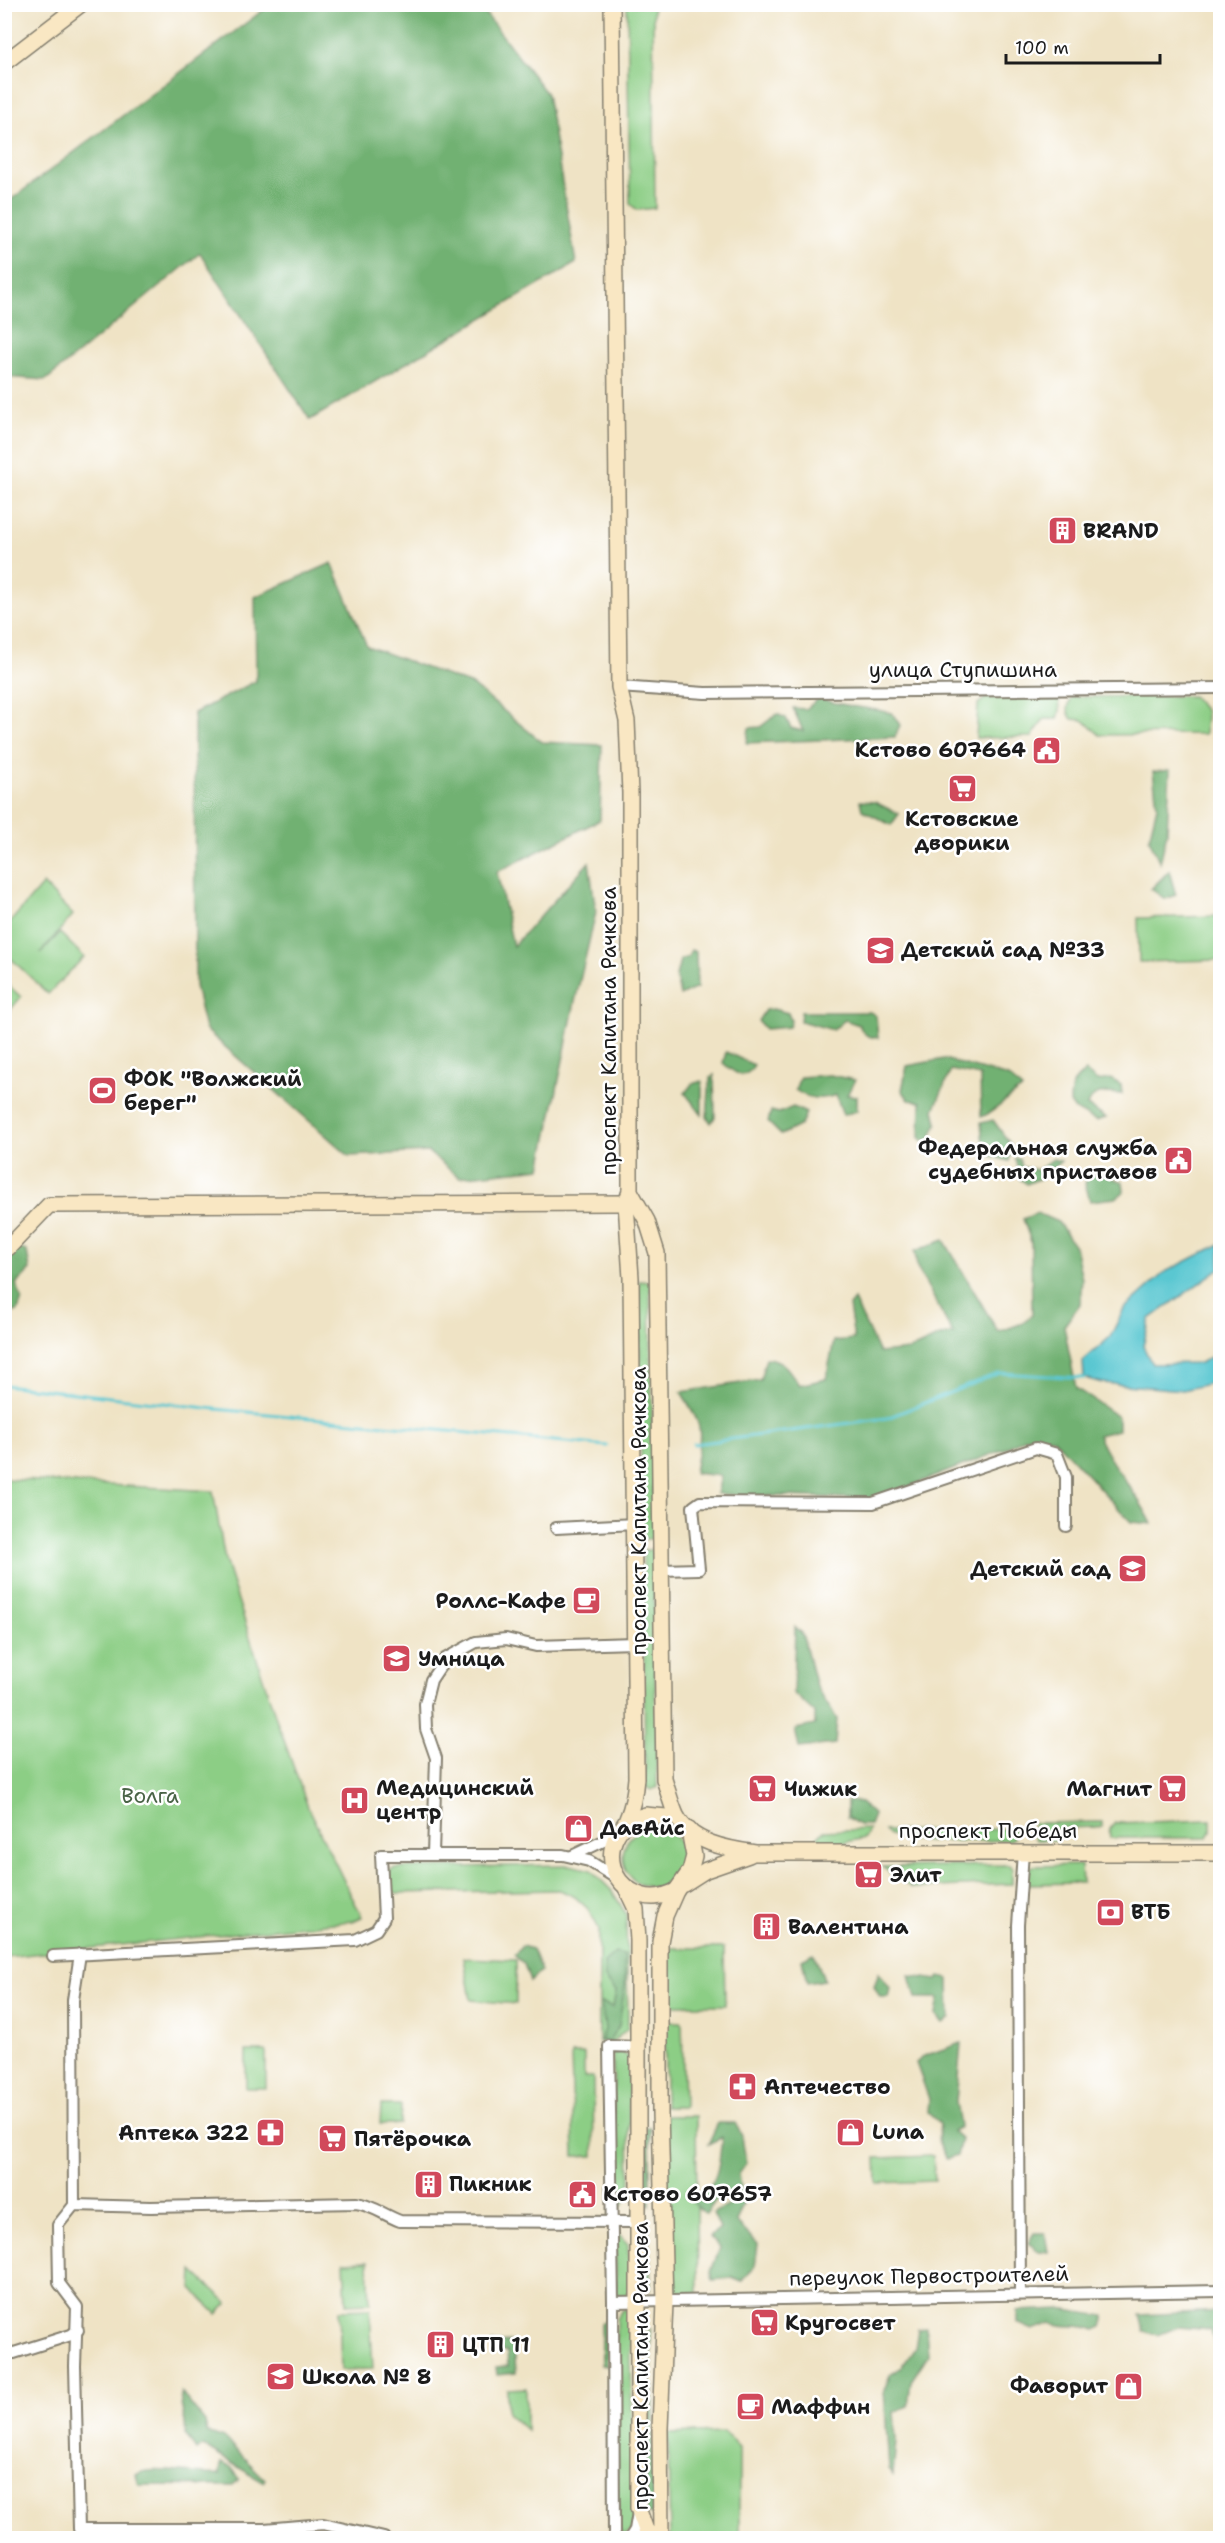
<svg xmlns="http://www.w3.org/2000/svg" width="1225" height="2543" font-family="'Shantell Sans',sans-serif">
<rect width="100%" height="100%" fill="#fff"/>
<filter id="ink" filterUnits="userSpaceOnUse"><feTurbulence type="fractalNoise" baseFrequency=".0167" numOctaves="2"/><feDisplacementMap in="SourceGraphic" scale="12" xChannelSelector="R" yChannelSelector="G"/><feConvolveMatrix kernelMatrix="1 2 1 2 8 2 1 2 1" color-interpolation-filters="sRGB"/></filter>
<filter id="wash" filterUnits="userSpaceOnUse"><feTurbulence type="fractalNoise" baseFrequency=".008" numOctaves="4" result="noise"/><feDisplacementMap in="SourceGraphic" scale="24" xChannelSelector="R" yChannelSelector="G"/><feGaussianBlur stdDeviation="1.35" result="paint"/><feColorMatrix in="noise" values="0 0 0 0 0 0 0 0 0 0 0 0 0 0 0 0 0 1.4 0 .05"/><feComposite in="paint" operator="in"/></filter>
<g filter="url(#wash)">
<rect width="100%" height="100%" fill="#efe3c5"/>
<g fill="#8cce85" stroke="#547550" stroke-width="1.5">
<path d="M627,5H653L655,208L637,210L630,204Z"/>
<path d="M1052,696L1059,700L1060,710L1058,719H1044L1032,737L976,738L978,704L986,698Z"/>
<path d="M1193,696L1206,712L1205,734L1100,735L1083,720L1072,719C1066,711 1068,705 1072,697Z"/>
<path d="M43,884L73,915L40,953L60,933L84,957L48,994L4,952L5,928Z"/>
<path d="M1220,916V960L1139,962L1138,918Z"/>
<path d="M5,982L21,997L5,1016Z"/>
<path d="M639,1281L650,1282L654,1539H642Z"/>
<path d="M4,1479L213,1491L225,1560L276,1718L309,1810L362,1917L353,1921L5,1957Z"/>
<path d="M643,1550H653L657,1787L651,1790L645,1786Z"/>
<path d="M1211,1820V1832L1207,1838H1110L1109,1829L1114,1823Z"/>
<path d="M1102,1822V1827L1057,1828V1840H1036L1034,1836L1033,1823Z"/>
<circle cx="653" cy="1857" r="30"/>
<path d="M869,1829L865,1838L836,1844H811L823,1831Z"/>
<path d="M1015,1829L1014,1838L1010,1840C989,1841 894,1845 884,1831Z"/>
<path d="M570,1865L591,1870L612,1891L626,1914L628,2028L612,2043L599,2042V1929L588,1909L575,1897L560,1890L396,1893L388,1889V1871L394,1868Z"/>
<path d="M1009,1865L1012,1868V1884L912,1888L882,1867Z"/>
<path d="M1081,1865L1082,1883L1023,1884L1027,1872L1033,1866Z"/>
<path d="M665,1948H724L725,2005H666Z"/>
<path d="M464,1958L516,1960V2004L471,2000Z"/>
<path d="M665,2022H682L684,2107H665Z"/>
<rect x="246" y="2051" width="20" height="37"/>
<path d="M613,2051H620L628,2057L630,2188L624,2203L615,2211Z"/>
<path d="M571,2054H584V2077H593L594,2156H574Z"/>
<path d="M381,2105H401L400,2124H380Z"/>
<path d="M666,2116H696L698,2295H668Z"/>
<path d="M933,2156L935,2181L877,2183L876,2158Z"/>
<path d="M615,2230L628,2244L630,2294L622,2297L616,2292Z"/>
<path d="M368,2261L370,2303L346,2304L344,2262Z"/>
<path d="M193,2271L228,2303L217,2314L192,2289Z"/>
<path d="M630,2308L634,2523L632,2531L625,2535L620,2532L618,2525L616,2319L622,2310Z"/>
<path d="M370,2309L373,2369L341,2370L339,2310Z"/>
<path d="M526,2388V2430L507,2413V2389Z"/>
<path d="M724,2432L739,2447V2538H670L668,2434Z"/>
</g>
<g fill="#71b172" stroke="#466647" stroke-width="1.5">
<path d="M270,5H479L547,94L576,263L310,420L200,253L46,380L5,377V204Z"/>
<path d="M332,563L367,646L472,685L542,742L602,745L600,820L497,872L513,946L589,862L596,912L574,1006L541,1168L459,1177L428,1152L349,1156L205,1029L195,986L194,713L256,681L255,597Z"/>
<path d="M819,698C842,707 867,707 892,713L900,725L895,737L747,743L749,728L760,727L777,714L786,718L791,728L803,731L793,708L806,709Z"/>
<path d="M1170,770L1167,833L1160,863L1149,839L1157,806L1153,772Z"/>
<path d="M860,801L875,802L899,814L891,825L862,810Z"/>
<path d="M1169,871L1176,895L1165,899L1151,889Z"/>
<path d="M691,950L696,952L697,988L680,996L676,976L680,960L688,957Z"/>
<path d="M773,1009L788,1013L791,1021L789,1027L765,1029L758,1021L765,1010Z"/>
<path d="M801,1012H870L876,1016L878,1038C867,1037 864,1035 859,1025L845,1020L833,1030L800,1021Z"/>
<path d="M726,1052L754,1065C745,1082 734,1073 723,1063Z"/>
<path d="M944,1059L1008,1077L1022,1089C1007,1097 996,1112 981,1117L980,1076L951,1070L934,1110L937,1123L930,1139L924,1141L920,1138L921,1102L909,1100L902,1090L907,1066Z"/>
<path d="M1086,1072L1097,1081L1111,1079L1121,1085L1122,1094C1108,1093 1092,1090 1087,1106L1106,1118L1096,1121L1075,1110L1070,1103C1070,1089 1073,1078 1086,1072Z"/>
<path d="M714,1075L715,1117L711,1123L707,1117L710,1078Z"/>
<path d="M830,1075L855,1080L847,1095L857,1096V1111L843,1115L836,1095C821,1101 808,1099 795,1090L800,1077Z"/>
<path d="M702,1081V1115L685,1093L692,1084Z"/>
<path d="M793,1107L806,1113L801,1125L781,1135L768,1122L771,1111L779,1113Z"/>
<path d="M993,1120L1013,1148L1009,1161L984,1154L981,1123Z"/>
<path d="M1015,1158H1019L1022,1167L1038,1170L1053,1159L1061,1161L1043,1177L1027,1184L1020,1179Z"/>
<path d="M1101,1174L1123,1182L1124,1192L1116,1198L1090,1201L1085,1183L1090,1175Z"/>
<path d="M1037,1213L1058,1222L1075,1246L1082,1279L1080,1304L1064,1326L1076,1388L1118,1417V1430L1098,1435C1111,1468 1137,1491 1152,1524L1131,1522L1053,1438L1026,1437L1005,1449L877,1499L717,1494L721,1476L694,1473C701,1429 706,1431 681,1392L760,1380L766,1358C784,1359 790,1371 799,1385L826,1379L834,1341L854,1339L849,1306L854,1300L879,1353L909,1350L940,1336L953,1334L917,1267L915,1251L944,1240L998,1332L1023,1323L1032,1315L1031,1242L1023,1219Z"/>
<path d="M6,1245L27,1251L30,1270L16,1284L22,1299L18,1311L5,1315Z"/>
<path d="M795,1627L802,1633L816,1687L837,1719L835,1744L799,1748L795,1729L815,1725V1713L793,1693Z"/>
<path d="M847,1800L860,1803L874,1815L870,1825H859L847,1817Z"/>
<path d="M522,1946L532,1949L541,1971L530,1982L524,1964L514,1955Z"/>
<path d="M615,1953L624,1955L625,1985L619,2026L609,2042L601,2040L605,2029L601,2003L613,2007L616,1991L605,1979L604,1963Z"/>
<path d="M814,1953L824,1980L807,1983L802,1959Z"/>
<path d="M879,1973L890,1988L888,1997H880L874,1986Z"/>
<path d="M910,1976L937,1980L940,1977L949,1979L950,2018L943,2023L936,2015L939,1998H916Z"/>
<path d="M961,2043L956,2102L960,2127L952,2131L961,2139L957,2156L947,2159L938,2141L940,2124L928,2113L929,2099L916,2063L924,2056Z"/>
<path d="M718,2123H735L742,2136L746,2163L739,2173L743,2204L736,2222L758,2244L755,2266L742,2282L732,2278L713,2280L711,2271L720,2248L710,2237L720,2229L713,2213L731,2204L719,2196L706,2214L689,2200C721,2187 718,2168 722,2137L708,2144Z"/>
<path d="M650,2127V2206L643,2204L644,2129Z"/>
<path d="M648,2217L651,2290L643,2287V2218Z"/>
<path d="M1034,2233H1045L1048,2252L1039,2251L1028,2243Z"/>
<path d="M1059,2309L1105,2316L1102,2327L1095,2330C1076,2323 1069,2329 1051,2323L1033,2330L1017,2323V2311Z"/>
<path d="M1220,2311V2370L1211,2330L1178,2327L1158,2335L1144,2331L1140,2315Z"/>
<path d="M608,2318L607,2366L602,2365L601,2324Z"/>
<path d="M926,2328L928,2355L911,2381L908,2406L894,2412L896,2440L893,2475L889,2469L884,2390L890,2375L902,2367L915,2348L918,2329Z"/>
<path d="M651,2329L652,2376L645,2380L642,2336Z"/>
<path d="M514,2342L516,2373L497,2375L496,2367L508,2366L507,2352H493L492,2343Z"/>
<path d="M653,2385V2515L645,2513V2388Z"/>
<path d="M181,2392L205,2422L207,2432L224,2438L265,2479L263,2482L203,2446L196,2451L185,2434C188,2419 178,2408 181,2392Z"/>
<path d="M221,2463L231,2467L240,2479L233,2486L139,2485L136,2475C148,2464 201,2477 220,2474Z"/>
</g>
<path fill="#5ac7d1" stroke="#3b7276" stroke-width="1.5" d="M1220,1244V1268L1150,1319L1143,1346L1152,1364L1200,1363L1220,1352V1381L1183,1390L1102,1383L1084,1378L1083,1361L1110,1337L1124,1309L1165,1272Z"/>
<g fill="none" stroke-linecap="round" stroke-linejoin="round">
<g stroke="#5ac7d1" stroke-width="3">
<path d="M4,1385L216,1409L607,1446"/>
<path d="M694,1444L887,1418L999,1373L1084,1378"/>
</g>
</g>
</g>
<g filter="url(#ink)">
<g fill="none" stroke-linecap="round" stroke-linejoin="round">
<defs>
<g id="street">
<path d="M619,687L705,693L1220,688"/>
<path d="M556,1528L635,1524"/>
<path d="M661,1570L699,1569L693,1507L700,1502L873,1503L1036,1448L1057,1454L1066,1477V1526"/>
<path d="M433,1854L436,1758L426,1729L425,1704L431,1680L445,1659L476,1642L506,1639L536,1646L635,1643"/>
<path d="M572,1856L616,1835"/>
<path d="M53,1956L355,1940L376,1930L384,1918L381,1855H563L589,1861L616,1878"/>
<path d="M74,2205L73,2000L80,1954"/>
<path d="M1020,2293L1018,1925L1023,1852"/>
<path d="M613,2302L609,2046L638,2047"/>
<path d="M4,2352L14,2353L71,2335L78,2330"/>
<path d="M384,2538L323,2524L264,2529H79L75,2366L77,2307L59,2283L58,2225L74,2205L151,2207L356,2203C372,2205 384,2215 400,2221L637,2222"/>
<path d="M614,2538L613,2302L1220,2291"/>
<path d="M630,2538L635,2530L638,2512"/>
</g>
<g id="secondary">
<path d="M612,4L619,687L627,721L630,793V1191L647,1221L657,1253L664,1779C668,1791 671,1804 676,1815C690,1843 728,1849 755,1853H1220"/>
<path d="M4,63L81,4"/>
<path d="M630,1191L626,1203L631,1278L636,1778C635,1792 633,1806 627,1819C625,1825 620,1829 617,1835C606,1855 612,1880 632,1891C647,1900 660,1898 676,1891"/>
<path d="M4,1248H8L49,1205L626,1203"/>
<path d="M627,1821L645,1815L677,1818"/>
<path d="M684,1884L706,1870L749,1855"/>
<path d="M626,1888L636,1909L638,1941V2508L646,2530L654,2538"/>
<path d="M661,2538L660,2429L665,2302L660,2113V1942L665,1916L676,1891L690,1871L694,1856L689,1830"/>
</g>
</defs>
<use href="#street" stroke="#868070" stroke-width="14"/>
<use href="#secondary" stroke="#868070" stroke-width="18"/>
<use href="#street" stroke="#fff" stroke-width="10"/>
<use href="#secondary" stroke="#f9e7c3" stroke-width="15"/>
</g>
</g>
<defs>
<symbol id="building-square" viewBox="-11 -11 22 22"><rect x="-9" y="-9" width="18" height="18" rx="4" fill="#d1495b" stroke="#fff"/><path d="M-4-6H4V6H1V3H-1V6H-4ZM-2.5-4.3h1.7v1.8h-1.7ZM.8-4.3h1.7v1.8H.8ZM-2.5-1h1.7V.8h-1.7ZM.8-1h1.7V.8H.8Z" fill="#fff"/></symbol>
<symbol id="civic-square" viewBox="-11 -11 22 22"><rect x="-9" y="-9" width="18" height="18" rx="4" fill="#d1495b" stroke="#fff"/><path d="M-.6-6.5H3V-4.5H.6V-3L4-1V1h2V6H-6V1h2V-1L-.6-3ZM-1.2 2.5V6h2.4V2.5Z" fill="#fff"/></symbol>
<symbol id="supermarket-square" viewBox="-11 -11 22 22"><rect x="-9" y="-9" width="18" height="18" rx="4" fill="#d1495b" stroke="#fff"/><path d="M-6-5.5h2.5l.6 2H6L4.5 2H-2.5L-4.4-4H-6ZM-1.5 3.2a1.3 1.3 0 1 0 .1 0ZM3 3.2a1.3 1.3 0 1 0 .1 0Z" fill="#fff"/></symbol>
<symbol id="school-square" viewBox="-11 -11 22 22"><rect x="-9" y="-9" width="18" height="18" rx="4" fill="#d1495b" stroke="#fff"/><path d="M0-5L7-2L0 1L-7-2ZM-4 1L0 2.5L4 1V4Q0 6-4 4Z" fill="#fff"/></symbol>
<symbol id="stadium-square" viewBox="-11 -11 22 22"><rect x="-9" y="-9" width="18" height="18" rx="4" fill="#d1495b" stroke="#fff"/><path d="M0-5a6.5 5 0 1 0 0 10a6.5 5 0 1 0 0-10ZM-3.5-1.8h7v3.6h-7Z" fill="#fff"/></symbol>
<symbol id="cafe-square" viewBox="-11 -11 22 22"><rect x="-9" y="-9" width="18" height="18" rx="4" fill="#d1495b" stroke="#fff"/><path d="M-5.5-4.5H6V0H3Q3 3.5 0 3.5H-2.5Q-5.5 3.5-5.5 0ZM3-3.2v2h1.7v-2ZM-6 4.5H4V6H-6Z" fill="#fff"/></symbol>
<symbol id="hospital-square" viewBox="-11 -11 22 22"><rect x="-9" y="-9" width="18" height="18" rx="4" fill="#d1495b" stroke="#fff"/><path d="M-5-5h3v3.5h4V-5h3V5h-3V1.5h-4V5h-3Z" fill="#fff"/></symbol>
<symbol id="shop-square" viewBox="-11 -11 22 22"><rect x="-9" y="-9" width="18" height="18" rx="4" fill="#d1495b" stroke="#fff"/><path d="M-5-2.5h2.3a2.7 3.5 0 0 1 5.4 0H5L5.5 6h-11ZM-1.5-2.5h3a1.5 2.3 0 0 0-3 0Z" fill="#fff"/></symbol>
<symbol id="bank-square" viewBox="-11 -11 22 22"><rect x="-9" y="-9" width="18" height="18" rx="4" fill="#d1495b" stroke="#fff"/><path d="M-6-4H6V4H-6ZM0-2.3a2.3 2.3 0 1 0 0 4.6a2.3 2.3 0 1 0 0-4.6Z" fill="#fff"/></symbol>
<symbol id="pharmacy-square" viewBox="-11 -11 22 22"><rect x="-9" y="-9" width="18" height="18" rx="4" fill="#d1495b" stroke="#fff"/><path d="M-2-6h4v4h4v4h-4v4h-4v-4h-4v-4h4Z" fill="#fff"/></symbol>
</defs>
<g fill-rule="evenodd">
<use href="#building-square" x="1046" y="514" width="33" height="33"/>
<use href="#civic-square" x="1030" y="734" width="33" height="33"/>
<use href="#supermarket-square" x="946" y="772" width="33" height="33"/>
<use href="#school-square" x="864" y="934" width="33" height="33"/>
<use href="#stadium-square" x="86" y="1074" width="33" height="33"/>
<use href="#civic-square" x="1162" y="1144" width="33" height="33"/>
<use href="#school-square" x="1116" y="1552" width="33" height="33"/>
<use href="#cafe-square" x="570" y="1584" width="33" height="33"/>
<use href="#school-square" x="380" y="1642" width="33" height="33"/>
<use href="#supermarket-square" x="746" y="1772" width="33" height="33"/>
<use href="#supermarket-square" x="1156" y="1772" width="33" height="33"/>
<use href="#hospital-square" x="338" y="1784" width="33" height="33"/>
<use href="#shop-square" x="562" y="1812" width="33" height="33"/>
<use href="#supermarket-square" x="852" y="1858" width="33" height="33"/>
<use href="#bank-square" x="1094" y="1896" width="33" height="33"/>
<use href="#building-square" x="750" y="1910" width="33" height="33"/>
<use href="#pharmacy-square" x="726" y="2070" width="33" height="33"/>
<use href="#shop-square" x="834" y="2116" width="33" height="33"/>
<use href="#pharmacy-square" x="254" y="2116" width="33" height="33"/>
<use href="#supermarket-square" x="316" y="2122" width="33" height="33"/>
<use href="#building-square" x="412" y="2168" width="33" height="33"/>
<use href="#civic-square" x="566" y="2178" width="33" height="33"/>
<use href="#supermarket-square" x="748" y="2306" width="33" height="33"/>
<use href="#building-square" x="424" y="2328" width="33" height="33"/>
<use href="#school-square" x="264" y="2360" width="33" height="33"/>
<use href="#shop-square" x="1112" y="2370" width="33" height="33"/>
<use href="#cafe-square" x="734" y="2390" width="33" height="33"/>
</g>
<g text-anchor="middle" stroke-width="5" stroke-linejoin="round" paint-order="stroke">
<g font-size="21" font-weight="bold" fill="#1c1c1c" stroke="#fff" text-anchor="start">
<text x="1083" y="538">BRAND</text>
<text x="1026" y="757" text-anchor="end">Кстово 607664</text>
<text x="962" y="826" text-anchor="middle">Кстовские<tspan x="962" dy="24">дворики</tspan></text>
<text x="901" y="957">Детский сад №33</text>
<text x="124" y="1086">ФОК "Волжский<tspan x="124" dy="24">берег"</tspan></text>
<text x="1157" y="1155" text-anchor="end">Федеральная служба<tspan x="1157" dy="24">судебных приставов</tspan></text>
<text x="1111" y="1576" text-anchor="end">Детский сад</text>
<text x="566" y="1608" text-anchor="end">Роллс-Кафе</text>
<text x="418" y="1666">Умница</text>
<text x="376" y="1795">Медицинский<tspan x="376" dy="24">центр</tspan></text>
<text x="784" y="1796">Чижик</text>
<text x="1152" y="1796" text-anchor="end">Магнит</text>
<text x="600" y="1835">ДавАйс</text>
<text x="890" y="1882">Элит</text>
<text x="1131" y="1919">ВТБ</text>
<text x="788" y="1934">Валентина</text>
<text x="764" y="2094">Аптечество</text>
<text x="872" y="2139">Luna</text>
<text x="249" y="2140" text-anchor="end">Аптека 322</text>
<text x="354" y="2146">Пятёрочка</text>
<text x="449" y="2191">Пикник</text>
<text x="603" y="2201">Кстово 607657</text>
<text x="785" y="2330">Кругосвет</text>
<text x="462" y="2352">ЦТП 11</text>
<text x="302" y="2384">Школа № 8</text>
<text x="1108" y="2393" text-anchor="end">Фаворит</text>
<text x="771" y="2414">Маффин</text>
</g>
<g font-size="21" fill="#1c1c1c" stroke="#fff">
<text x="963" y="677">улица Ступишина</text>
<text transform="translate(609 1031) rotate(-90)" y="7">проспект Капитана Рачкова</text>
<text transform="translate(639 1511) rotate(-90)" y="7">проспект Капитана Рачкова</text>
<text x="988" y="1838">проспект Победы</text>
<text transform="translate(929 2276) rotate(-1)" y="7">переулок Первостроителей</text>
<text transform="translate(641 2366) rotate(-90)" y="7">проспект Капитана Рачкова</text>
</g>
<g font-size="21" fill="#496346" stroke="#fff">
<text x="150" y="1803">Волга</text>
</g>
</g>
<rect width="1225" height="2543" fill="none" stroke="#fff" stroke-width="24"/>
<path d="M1006 54v9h154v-9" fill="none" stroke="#1c1c1c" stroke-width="3"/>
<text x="1015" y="54" font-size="18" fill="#1c1c1c" stroke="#ffffff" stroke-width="4.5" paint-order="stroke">100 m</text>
</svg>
